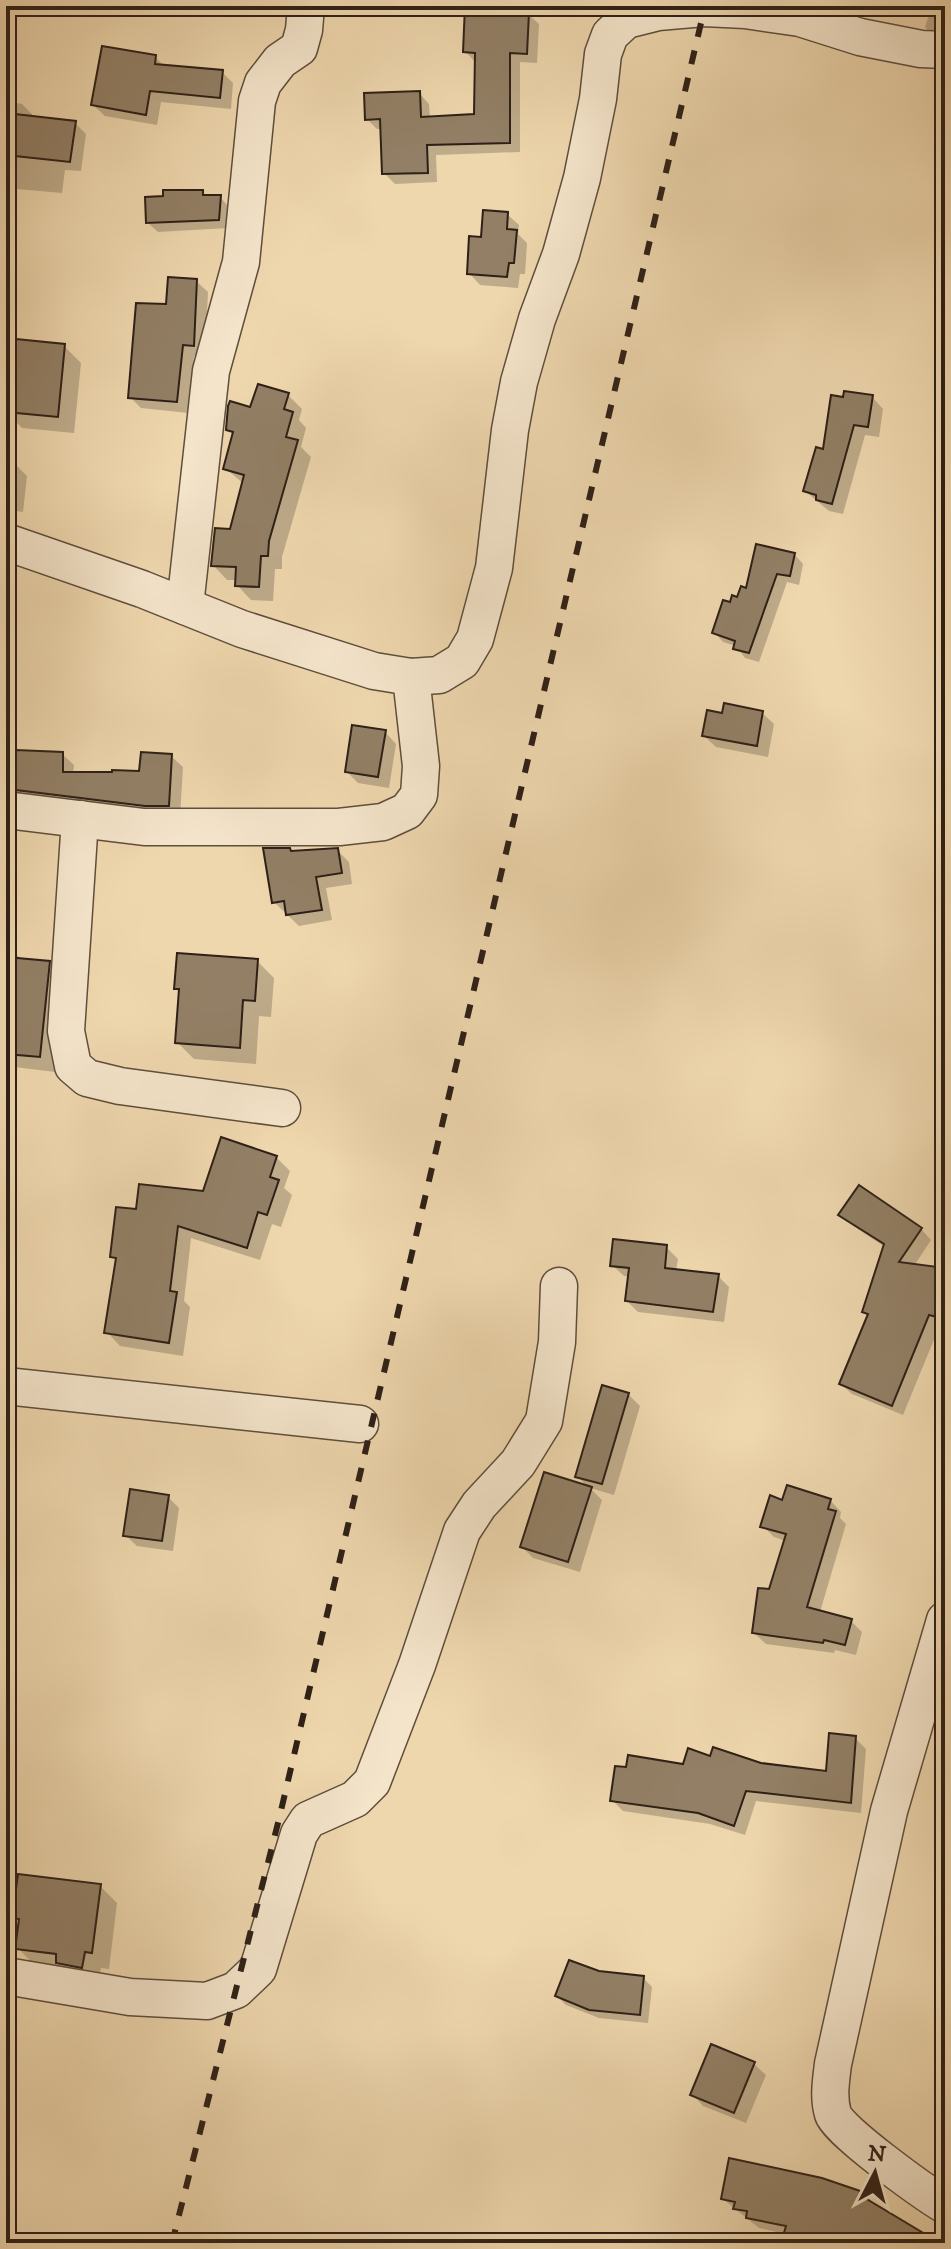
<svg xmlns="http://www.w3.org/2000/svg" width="951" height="2249" font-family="'IM FELL DW Pica',serif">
<rect width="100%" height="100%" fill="#eed6ad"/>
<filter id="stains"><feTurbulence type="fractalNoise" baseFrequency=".0025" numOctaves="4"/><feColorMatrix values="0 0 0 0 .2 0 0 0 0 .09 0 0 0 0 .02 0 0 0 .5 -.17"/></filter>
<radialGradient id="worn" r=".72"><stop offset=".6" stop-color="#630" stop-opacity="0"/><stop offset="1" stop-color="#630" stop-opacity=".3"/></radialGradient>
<g fill="#0003">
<path d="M467,6H503V13L528,14L539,24L537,63L520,62V152L436,155L437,182L395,184L384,173L382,129H377L367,119L419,93L429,104L430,119L476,116L475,62L465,51Z"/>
<path d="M932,6H945V39L935,38L925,27Z"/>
<path d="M155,57L165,67L222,72L233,83L231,109L161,102L157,125L105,116L93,105Z"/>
<path d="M6,101L22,104L32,114V118L75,123L86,134L81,171L65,170L62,193L17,189L13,270H6Z"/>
<path d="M202,192L208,197H220L229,207L228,228L158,232L148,223Z"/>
<path d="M507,214L519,225L518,234L527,243L525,274H520L518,288L480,285L469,273L483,239Z"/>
<path d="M196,281L208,292L205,356H194L188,413L141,408L130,397L168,306Z"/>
<path d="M6,340L64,346L81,363L74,433L22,428L6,412Z"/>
<path d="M288,395L302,409L299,420L306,428L301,447L311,457L282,557V569H275L273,601L251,600L237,585V580H227L213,565L231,531L244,484L225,468L234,435L228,429L252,409Z"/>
<path d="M872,397L883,409L879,437L865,435L843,514L829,511L805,491L825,451L845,399Z"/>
<path d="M6,463L15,464L27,476L23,512L11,510L10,527L6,526Z"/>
<path d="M794,554L803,564L799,585L787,582L759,662L745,658L736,646L723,642L714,632L731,605Z"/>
<path d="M762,713L774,724L768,757L716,747L704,736L724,715Z"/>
<path d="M385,732L396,744L389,788L358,783L347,772Z"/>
<path d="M62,754L74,765L73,774L141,773L171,756L183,767L180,817L22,800L10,788Z"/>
<path d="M337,850L349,862L352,884L326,888L332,920L299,926L274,902L292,853Z"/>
<path d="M6,951H13L23,961L49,963L64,979L55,1072L6,1066Z"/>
<path d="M257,961L274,978L271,1017L259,1016L256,1064L194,1059L177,1042L180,992L176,988Z"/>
<path d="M276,1157L290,1171L284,1188L292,1195L281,1227L272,1224L260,1260L191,1238L184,1301L190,1307L183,1356L120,1346L107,1332L118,1262L112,1256L138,1211L204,1194Z"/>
<path d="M841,1214L921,1229L931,1240L914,1266L938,1269L945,1277V1326L940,1325L903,1415L852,1394L841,1384L869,1316L864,1312L885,1247L852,1225Z"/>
<path d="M666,1247L678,1259L676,1271L718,1276L729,1287L724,1322L638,1312L627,1301L630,1277L624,1276L612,1265Z"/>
<path d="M628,1394L640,1406L614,1495L590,1488L602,1500L580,1572L533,1558L522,1547L589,1488L577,1476Z"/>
<path d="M168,1497L179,1508L173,1551L137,1546L125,1535Z"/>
<path d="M830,1500L841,1512L840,1518L846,1524L820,1612L851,1621L862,1632L856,1655L835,1650L834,1653L766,1644L754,1633L786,1541L774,1537L763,1526L784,1502Z"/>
<path d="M855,1738L866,1749L861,1813L756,1801L745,1835L710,1824L623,1811L612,1800L684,1766L711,1758L828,1773Z"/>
<path d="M100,1886L117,1903L109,1969L101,1968L99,1983L34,1965L18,1948L21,1923L14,1917Z"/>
<path d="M598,1973L643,1978L652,1987L648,2023L599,2018L566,2005L557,1996Z"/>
<path d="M712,2047L754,2064L766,2075L746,2123L703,2106L692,2094Z"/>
<path d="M945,2050V2071L938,2063Z"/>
<path d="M865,2195L877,2206L932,2243H784L786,2234L759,2228L723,2199Z"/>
</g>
<g fill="#927f65" stroke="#2e2017" stroke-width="2">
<path d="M465,6H493V10L529,12L527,54L510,53V143L427,145L428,173L382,174L380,119L365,120L364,93L420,91L421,117L474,114L475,53L463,52Z"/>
<path d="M102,46L156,55L155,64L223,70L220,98L150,91L146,115L91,105Z"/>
<path d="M6,113L76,121L70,162L6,155Z"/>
<path d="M163,190H203V195H221L219,220L146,223L145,197L163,196Z"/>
<path d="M483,210L508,212L507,229L517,230L514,263H509L507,277L467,274L469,236L481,237Z"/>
<path d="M168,277L197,279L194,346L183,345L177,402L128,398L136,303L166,304Z"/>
<path d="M6,338L65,344L58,417L6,412Z"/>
<path d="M258,384L289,393L284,409L293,412L286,437L298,440L269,541L268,556H261L259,587L235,586L236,567L211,566L215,528L230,529L244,475L223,469L233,432L226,430L228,406L230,401L250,407Z"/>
<path d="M844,391L873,395L868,427L854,425L832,504L816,500V495L803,491L816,447L823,449L831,395L843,397Z"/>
<path d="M756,544L795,553L790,576L777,574L749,653L733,649L735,641L712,633L723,600L730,602L732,595L737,597L741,586L746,588Z"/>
<path d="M724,703L763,711L757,746L702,736L707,710L722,713Z"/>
<path d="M352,725L386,730L378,777L345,772Z"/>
<path d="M16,750L63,752V772H112V770L139,771L141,752L172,754L169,806H145L8,789L9,766H16Z"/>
<path d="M263,848H290L291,851L338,848L342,873L316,877L322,910L286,915L284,901L272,903Z"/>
<path d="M177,953L258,959L255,1001L243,1000L240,1048L175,1043L179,989H174Z"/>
<path d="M6,957L50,961L40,1057L6,1054Z"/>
<path d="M221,1137L277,1156L270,1177L279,1180L267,1215L258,1212L247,1248L178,1226L170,1291L177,1292L169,1343L104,1333L116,1258L110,1257L116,1207L136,1209L139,1184L203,1191Z"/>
<path d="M859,1185L922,1228L899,1262L938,1267L936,1285L945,1288L937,1317L929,1315L892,1406L839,1384L868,1314L862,1312L884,1244L838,1215Z"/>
<path d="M613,1239L667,1245L665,1268L719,1274L713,1312L625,1301L629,1268L610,1266Z"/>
<path d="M602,1385L629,1393L602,1484L575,1477Z"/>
<path d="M544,1472L592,1487L568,1562L520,1547Z"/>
<path d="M787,1485L831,1499L828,1509L836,1511L807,1607L852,1619L845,1645L824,1640L823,1643L752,1633L758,1588L769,1589L786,1534L760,1527L770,1495L782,1500Z"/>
<path d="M130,1489L169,1495L162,1541L123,1536Z"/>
<path d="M829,1733L856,1736L851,1803L746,1791L734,1826L698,1813L610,1801L615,1766L626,1767L628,1755L683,1764L688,1748L710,1756L713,1747L761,1763L826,1771Z"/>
<path d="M18,1874L101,1884L92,1953L85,1952L82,1968L56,1963V1954L15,1949L19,1919L12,1918Z"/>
<path d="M569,1960L599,1971L644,1976L640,2015L589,2010L555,1996Z"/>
<path d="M711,2044L755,2062L734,2113L690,2095Z"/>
<path d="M729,2158L822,2178L866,2193L865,2198L940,2243H781L786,2226L746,2218L747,2211L733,2209L735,2202L721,2199Z"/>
</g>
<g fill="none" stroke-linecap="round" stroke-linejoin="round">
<defs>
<g id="street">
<path d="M6,542L142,589L242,629L374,671L411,677L439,675L462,661L475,639L494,568L510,430L519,382L537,319L561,254L582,178L598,99L603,54L610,35L626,20L658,12L704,8L745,10L800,18L860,37L921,49L945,50"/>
<path d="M185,606L211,371L241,262L257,101L263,83L280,61L299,48L304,30L306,6"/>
<path d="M6,810L144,827H339L383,822L407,811L419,795L421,766L411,677"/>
<path d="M80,819L66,1031L73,1066L87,1078L120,1086L282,1108"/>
<path d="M6,1386L360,1424"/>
<path d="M945,1620L889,1811L833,2064C831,2081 828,2097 833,2114C838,2131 925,2193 945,2205"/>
<path d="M6,1976L130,1997L207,2001L236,1990L258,1969L299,1834L308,1820L355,1799L372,1782L417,1665L462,1531L479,1505L518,1463L544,1421L557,1342L559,1286"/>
</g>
</defs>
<use href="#street" stroke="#5e4e3c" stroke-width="39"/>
<use href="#street" stroke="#f4e4ca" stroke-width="36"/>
<path stroke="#2e2017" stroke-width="6" stroke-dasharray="14 14" stroke-linecap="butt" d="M172,2243L279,1819L705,6"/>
</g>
<rect width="951" height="2249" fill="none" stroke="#eed6ad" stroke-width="32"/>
<rect x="8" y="8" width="935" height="2233" fill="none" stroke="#2e2017" stroke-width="4"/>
<rect x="16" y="16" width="919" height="2217" fill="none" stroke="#2e2017" stroke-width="2"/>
<g transform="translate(875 2173) rotate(6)" stroke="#f4e4ca" stroke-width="6" paint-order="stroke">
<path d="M0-6L14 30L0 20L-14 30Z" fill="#2e2017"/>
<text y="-12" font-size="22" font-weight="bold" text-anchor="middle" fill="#2e2017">N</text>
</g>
<rect width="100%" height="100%" filter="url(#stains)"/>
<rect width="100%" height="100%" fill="url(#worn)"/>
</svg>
